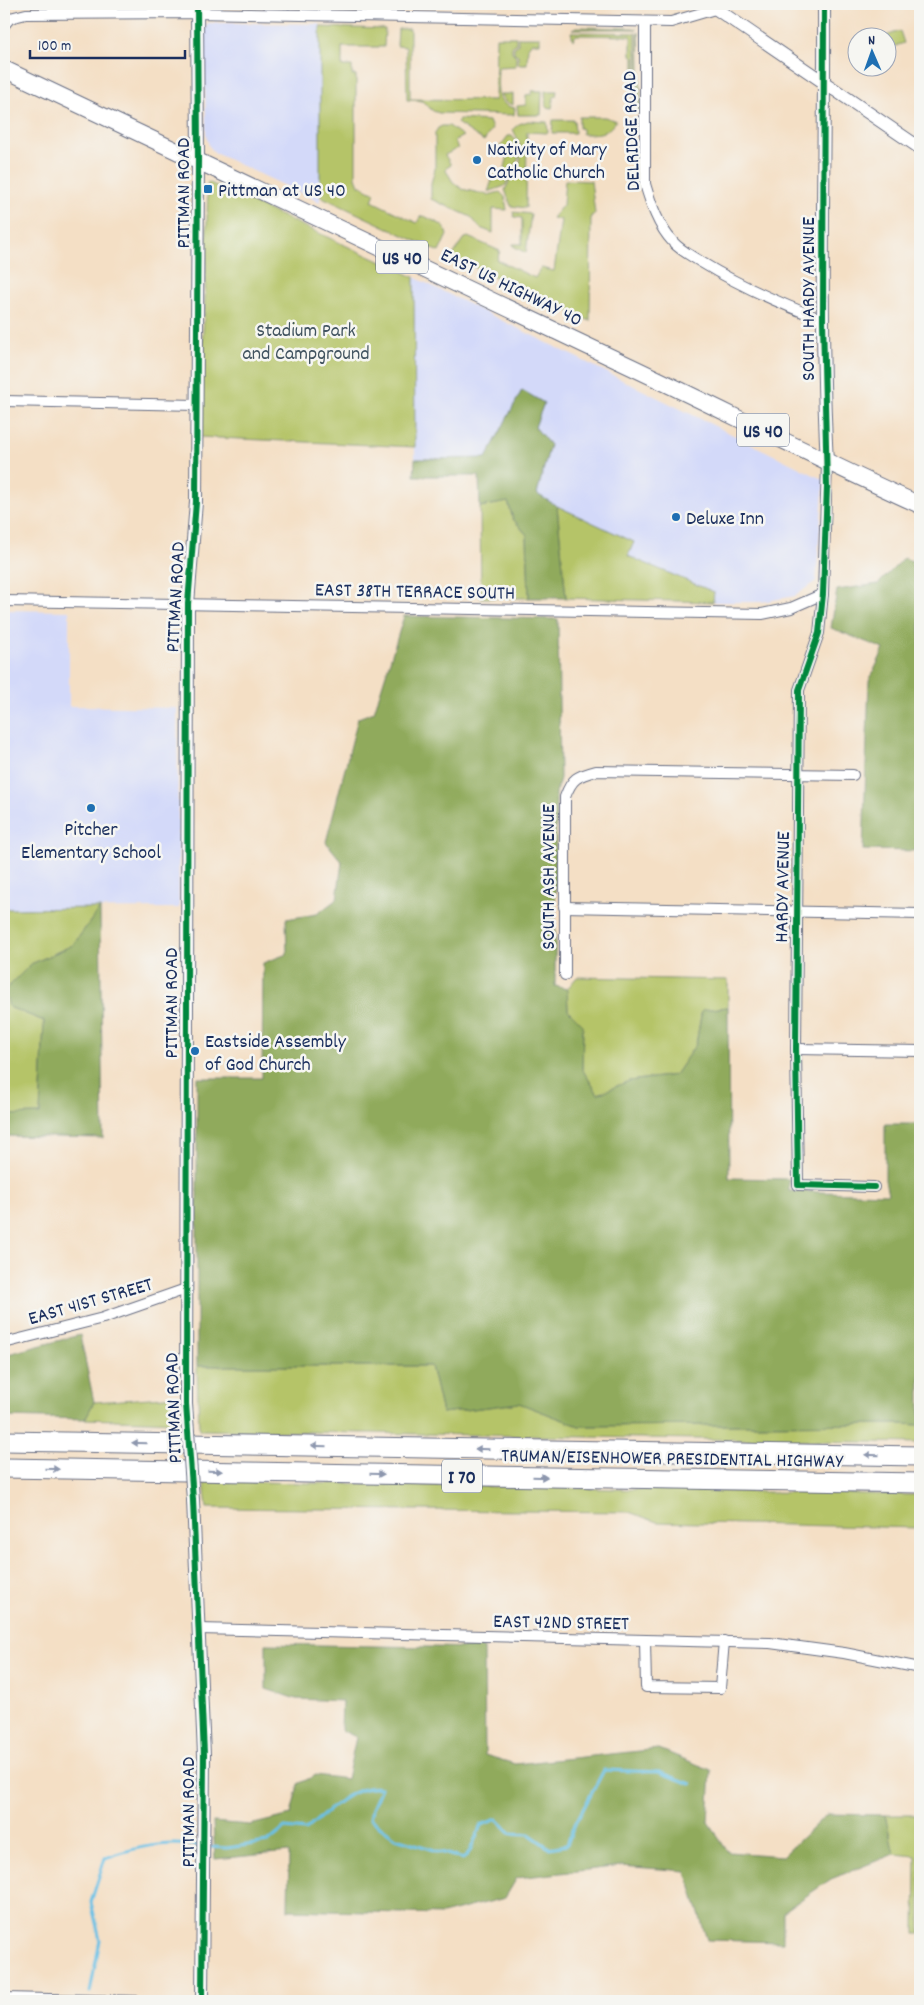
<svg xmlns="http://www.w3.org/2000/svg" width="924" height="2005" font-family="Dekko,sans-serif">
<rect width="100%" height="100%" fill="#f6f6f2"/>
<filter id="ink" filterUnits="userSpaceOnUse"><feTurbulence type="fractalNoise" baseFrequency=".02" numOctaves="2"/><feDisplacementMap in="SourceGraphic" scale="10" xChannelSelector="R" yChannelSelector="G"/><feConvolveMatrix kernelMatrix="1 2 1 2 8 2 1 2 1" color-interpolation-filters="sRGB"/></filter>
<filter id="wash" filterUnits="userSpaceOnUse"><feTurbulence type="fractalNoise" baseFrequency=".0096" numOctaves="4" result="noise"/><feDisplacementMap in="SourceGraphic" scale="20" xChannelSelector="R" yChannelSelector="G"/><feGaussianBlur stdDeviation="1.12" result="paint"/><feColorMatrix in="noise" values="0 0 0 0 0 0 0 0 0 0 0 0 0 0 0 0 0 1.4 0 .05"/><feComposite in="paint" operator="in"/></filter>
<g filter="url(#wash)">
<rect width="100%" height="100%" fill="#f4dfc5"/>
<g fill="#d3d9f9">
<path d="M208,23L320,24V202L215,153L209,146L206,134L204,31Z"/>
<path d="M414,277L824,480L816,581L795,596L762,602H713L714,592L628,556L634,543L557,506L537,494L550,446L535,427L522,391L486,458L415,459Z"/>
<path d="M4,610L69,611V706L177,708L179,908L4,909Z"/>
</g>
<g fill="#b5c467" stroke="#687a62">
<path d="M320,27L385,29L384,47H342V66H352V75H356V177L359,185L375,193L372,201L417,223L420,217L424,216L444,226L447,235L439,252L320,196Z"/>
<path d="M577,27L633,28L637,29H572Z"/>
<path d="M398,29H410V99L495,100L496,37H516V44L512,46V52L516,56V66L498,67C498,83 493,105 515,108L514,115L439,113L433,111L422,101L407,100L406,47L397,46Z"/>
<path d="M900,31L904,43L887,49L886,38L883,37Z"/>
<path d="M571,32L636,33V112L634,111V57L631,55V36L576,35L573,40Z"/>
<path d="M639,32L641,109L638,111V33Z"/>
<path d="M518,37H540V43H531L528,47L527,64H518V55L514,53V47L518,45Z"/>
<path d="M532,91H542L541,115H518L517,106L526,105V95L532,94Z"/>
<path d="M545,91H557L556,96L554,97L552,108L546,107Z"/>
<path d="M500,94H513V105L505,102Z"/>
<path d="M579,117H605L616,121C607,135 596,134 582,134V129L579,128Z"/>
<path d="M459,119L489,121L492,129L484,141L457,123Z"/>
<path d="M553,120H574L575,133H552Z"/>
<path d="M528,121L547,122L548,133L527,132L526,208L511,206L505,190L509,182L508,174L510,170L507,172V182L505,186L488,192L494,174L503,176L508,155L499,148L508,136H512C522,147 521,158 513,168L520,163L521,148L513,129L519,124Z"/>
<path d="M442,126H449L463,136L454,141L458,148L445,155L451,165L445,169L453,182L462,189L488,195L500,192L505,197L507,210L493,209V233L480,228L471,217L431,199V183L435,169V133L438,128Z"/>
<path d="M565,180L591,181L595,214L591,216L590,321L452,257L463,239L468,237L500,251L497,260L535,278L541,268L554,271L561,220L552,218L563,205Z"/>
<path d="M208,182L414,277L415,447L197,437L205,296Z"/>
<path d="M513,212L531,214L526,253L513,246V244H522V218L514,217Z"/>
<path d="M508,502L513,519L527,535L529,598H481L480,507Z"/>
<path d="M557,506L634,542L628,556L714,592L713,602L566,598Z"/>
<path d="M100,908L73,945L31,964L9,1007L44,1021L40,1114L4,1115V909Z"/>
<path d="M577,977L728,980V1007L702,1010L696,1044L675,1075L629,1081L598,1094L582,1069L583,1025L568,1010L567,989Z"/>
<path d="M197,1366H431L442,1413L519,1403L579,1426L902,1424L920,1425V1443L199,1430Z"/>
<path d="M178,1396L177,1422L85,1419L94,1402Z"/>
<path d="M204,1481L920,1495V1528L657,1522L629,1512L207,1508Z"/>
<path d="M885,1815H920V1934H915L916,1856L894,1854Z"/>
</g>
<g fill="#90aa5c" stroke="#566c5d">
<path d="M522,390L544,403L535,427L550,445L537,494L557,506L566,598H529L527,535L513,519L508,502L480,507L479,476H414L415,459L486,458Z"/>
<path d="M904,558L920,564V851L863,850L869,681L884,649L831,628L837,590L878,584Z"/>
<path d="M404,616L558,619L560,778L556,793L555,986L567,989L568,1010L583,1025L582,1069L598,1094L629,1081L675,1075L696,1044L702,1010L728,1007L729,1178L789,1179V1191L888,1194L885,1180V1124H920V1425L902,1424L579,1426L519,1403L442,1413L431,1366H197V1078H262L263,963L287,954L286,919L317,914L337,899L342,862L326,842L358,718L374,712Z"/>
<path d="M100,908L103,1138L4,1136V1115L40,1114L44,1021L9,1007L5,990L31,964L73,945Z"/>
<path d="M80,1335L94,1402L85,1419L4,1417V1355Z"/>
<path d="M266,1644L484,1648L485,1755L515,1764L659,1749L711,1770L708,1822L728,1852L783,1856L827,1814L885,1815L894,1854L831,1879L783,1912V1942L707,1940L686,1871L621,1866L517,1878L505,1898L442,1914L288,1910L289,1852L215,1859L213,1822L250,1825L291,1815L298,1784L316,1775L347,1779L356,1737L341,1730L342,1701L296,1699L266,1689Z"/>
</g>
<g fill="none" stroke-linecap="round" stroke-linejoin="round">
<g stroke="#69c1e6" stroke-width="3">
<path d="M207,1847L227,1848L268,1842L285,1828L306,1830C327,1812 351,1784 381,1788L372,1809L370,1819L396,1838L463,1859L470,1851L481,1825L497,1819L511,1833L529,1834L549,1848L567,1845L572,1830L604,1770L659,1772L691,1784"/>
<path d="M90,1992L100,1940L91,1902L105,1858C139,1846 165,1841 200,1846"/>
</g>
</g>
</g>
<g filter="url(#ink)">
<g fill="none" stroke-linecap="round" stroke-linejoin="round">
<defs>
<g id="minor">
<path d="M645,22V184C651,204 658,226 673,242C681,251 692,256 701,262C740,286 781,304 823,320"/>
<path d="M4,25L10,18L26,14L197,13L671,22L715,9"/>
<path d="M4,401L197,405"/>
<path d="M827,463L823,594L819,633L799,690L796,1049L798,1185L874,1187"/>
<path d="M4,601L762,614L791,608L823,594"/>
<path d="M564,907L920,914"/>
<path d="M565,975V797C572,778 577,776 596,771L853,775"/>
<path d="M796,1049L920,1051"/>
<path d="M4,1343L103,1318L186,1289"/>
<path d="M199,1629L770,1643L844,1653L920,1668"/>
<path d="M645,1640L646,1687L720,1688L724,1641"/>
<path d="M4,1998L140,2001"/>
</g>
<g id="tertiary">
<path d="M709,4L920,148"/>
<path d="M824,4C825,157 819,310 827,463"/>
<path d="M186,1404L188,604L196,502L198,159L197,4"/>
<path d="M193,1500L204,1755L202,2001"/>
</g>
<path id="primary" d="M4,69C210,166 416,263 621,362C721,409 820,460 920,505"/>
<g id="motorway">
<path d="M4,1441L920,1456"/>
<path d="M4,1468L920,1483"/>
</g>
</defs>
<use href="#minor" stroke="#676d82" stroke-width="12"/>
<use href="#tertiary" stroke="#676d82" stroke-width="14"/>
<use href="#primary" stroke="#676d82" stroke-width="18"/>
<use href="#motorway" stroke="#676d82" stroke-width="21"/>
<use href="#minor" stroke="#fff" stroke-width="10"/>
<use href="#tertiary" stroke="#fff" stroke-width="12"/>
<use href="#primary" stroke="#fff" stroke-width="16"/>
<use href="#motorway" stroke="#fff" stroke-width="19"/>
<defs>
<path id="tertiary-bridge" d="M186,1404L193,1500"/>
</defs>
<use href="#tertiary-bridge" stroke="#676d82" stroke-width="14" stroke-linecap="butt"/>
<use href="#tertiary-bridge" stroke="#fff" stroke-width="12"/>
<defs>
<g id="cycleway">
<path d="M197,4L198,159L196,502L188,604L186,1404L193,1500L204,1755L202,2001"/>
<path d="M824,4L823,320L827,487L823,594L819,633L799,690L796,1049L798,1185L874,1187"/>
</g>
</defs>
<use href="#cycleway" stroke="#f6f6f2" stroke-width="9"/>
<use href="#cycleway" stroke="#00873e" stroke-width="6"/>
</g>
<defs><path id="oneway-solid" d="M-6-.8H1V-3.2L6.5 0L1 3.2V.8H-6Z" transform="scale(1.25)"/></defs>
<g fill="#8d97ae">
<use href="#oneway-solid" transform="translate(139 1443) rotate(-179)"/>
<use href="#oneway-solid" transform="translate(319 1446) rotate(-179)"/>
<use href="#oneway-solid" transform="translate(482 1449) rotate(-179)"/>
<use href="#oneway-solid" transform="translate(872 1455) rotate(-179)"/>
<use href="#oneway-solid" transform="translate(52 1469) rotate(1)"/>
<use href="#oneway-solid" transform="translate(215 1471) rotate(1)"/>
<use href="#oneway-solid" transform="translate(377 1474) rotate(1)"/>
<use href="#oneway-solid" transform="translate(540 1477) rotate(1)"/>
</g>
</g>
<g fill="#1f6fb2" stroke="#f6f6f2" stroke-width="2">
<circle cx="477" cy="160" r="5"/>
<rect x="203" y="184" width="10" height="10" rx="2.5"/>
<circle cx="676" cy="517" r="5"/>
<circle cx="91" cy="808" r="5"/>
<circle cx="195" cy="1051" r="5"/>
</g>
<g text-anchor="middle" stroke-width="5" stroke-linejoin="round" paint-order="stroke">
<g fill="#f6f6f2" stroke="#5d6b8a" stroke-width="1">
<rect x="376" y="240.5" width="52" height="33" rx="4"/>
<rect x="737" y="413.5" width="52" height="33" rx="4"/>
<rect x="442" y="1459.5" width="40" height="33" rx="4"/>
</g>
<g font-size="19" font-weight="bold" fill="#1b2f5e">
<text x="402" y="264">US 40</text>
<text x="763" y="437">US 40</text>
<text x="462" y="1483">I 70</text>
</g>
<g font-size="20" fill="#1b2f5e" stroke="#f6f6f2">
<text transform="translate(630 131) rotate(-92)" y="7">DELRIDGE ROAD</text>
<text transform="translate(182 193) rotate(-90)" y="7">PITTMAN ROAD</text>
<text transform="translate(512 286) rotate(26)" y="7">EAST US HIGHWAY 40</text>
<text transform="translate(807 299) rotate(-90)" y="7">SOUTH HARDY AVENUE</text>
<text transform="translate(415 590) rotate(1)" y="7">EAST 38TH TERRACE SOUTH</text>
<text transform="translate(174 597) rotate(-87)" y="7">PITTMAN ROAD</text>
<text transform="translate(547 877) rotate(-90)" y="7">SOUTH ASH AVENUE</text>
<text transform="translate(781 887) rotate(-89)" y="7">HARDY AVENUE</text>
<text transform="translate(170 1003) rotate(-90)" y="7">PITTMAN ROAD</text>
<text transform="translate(90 1300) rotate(-16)" y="7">EAST 41ST STREET</text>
<text transform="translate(172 1408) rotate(-92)" y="7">PITTMAN ROAD</text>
<text transform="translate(672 1457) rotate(1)" y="7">TRUMAN/EISENHOWER PRESIDENTIAL HIGHWAY</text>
<text transform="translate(561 1621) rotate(1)" y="7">EAST 42ND STREET</text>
<text transform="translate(187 1812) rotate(-90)" y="7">PITTMAN ROAD</text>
</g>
<g font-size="20" fill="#1b2f5e" stroke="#f6f6f2" text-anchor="start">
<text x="487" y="155">Nativity of Mary<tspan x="487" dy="23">Catholic Church</tspan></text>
<text x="218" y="196">Pittman at US 40</text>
<text x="686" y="524">Deluxe Inn</text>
<text x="91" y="835" text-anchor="middle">Pitcher<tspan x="91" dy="23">Elementary School</tspan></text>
<text x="205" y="1047">Eastside Assembly<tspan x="205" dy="23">of God Church</tspan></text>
</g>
<g font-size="20" fill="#425460" stroke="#f6f6f2">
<text x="306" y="336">Stadium Park<tspan x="306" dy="23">and Campground</tspan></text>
</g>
</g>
<rect width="924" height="2005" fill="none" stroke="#f6f6f2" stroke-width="20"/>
<g transform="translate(872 52) rotate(358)"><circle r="24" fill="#f6f6f2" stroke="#9ea6b7"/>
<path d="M0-4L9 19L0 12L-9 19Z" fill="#1f6fb2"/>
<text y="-8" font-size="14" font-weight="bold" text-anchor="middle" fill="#1b2f5e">N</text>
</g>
<path d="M30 50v8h155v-8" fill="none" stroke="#1b2f5e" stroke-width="2.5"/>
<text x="38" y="50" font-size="15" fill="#1b2f5e" stroke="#f6f6f2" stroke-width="4" paint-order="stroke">100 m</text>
</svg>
